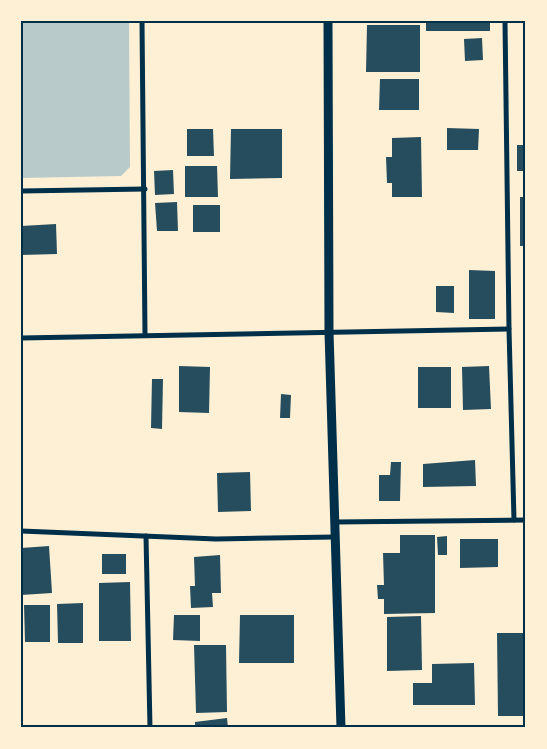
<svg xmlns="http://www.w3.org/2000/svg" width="547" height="749" font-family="Quicksand,sans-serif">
<rect width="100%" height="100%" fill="#fdf0d5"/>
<path fill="#b9caca" d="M21,21H129L130,167L121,176L21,178Z"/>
<g fill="#264d5e">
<rect x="426" y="21" width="64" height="10"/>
<path d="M367,25H420V72H366Z"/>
<path d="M482,38L483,60L465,61L464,39Z"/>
<path d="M380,79H419V110H379Z"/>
<path d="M447,128L479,129L478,150H447Z"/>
<path d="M187,129H213L214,156H187Z"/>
<path d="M231,129H282V178L230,179Z"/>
<path d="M421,137L422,197H392V183H387L386,157H392V138Z"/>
<rect x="517" y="145" width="9" height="26"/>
<path d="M185,166H217L218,197H185Z"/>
<path d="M173,170L174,194L155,195L154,171Z"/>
<rect x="520" y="197" width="6" height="49"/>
<path d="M177,202L178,231H157L155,203Z"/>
<rect x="193" y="205" width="27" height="27"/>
<path d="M56,224L57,254L21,255V226Z"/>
<path d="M469,270L495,271V319H469Z"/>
<path d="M436,286H454V313L436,312Z"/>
<path d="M179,366L210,367L209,413L179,412Z"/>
<path d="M489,366L491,409L463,410L462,367Z"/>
<rect x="418" y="367" width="33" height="41"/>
<path d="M152,379H163L162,429L151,428Z"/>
<path d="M281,394L291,395L290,418H280Z"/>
<path d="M475,460L476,486L423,487V464Z"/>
<path d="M391,462H401L400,501H379V475H390Z"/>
<path d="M250,472L251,511L218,512L217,473Z"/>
<path d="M400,535H435V613L384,614V599H378L377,585H384L383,553H400Z"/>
<path d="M447,536V555H438L437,537Z"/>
<path d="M460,539H498V567L460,568Z"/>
<path d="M49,546L52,593L21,595V548Z"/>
<rect x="102" y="554" width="24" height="20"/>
<path d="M220,555L221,593H212L213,607L191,608L190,586H195L194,557Z"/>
<path d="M130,582L131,641H99V583Z"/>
<path d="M83,603V643H58L57,604Z"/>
<path d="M24,605H50V642H25Z"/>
<path d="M174,615H200V641L173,640Z"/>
<path d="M240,615H294V663H239Z"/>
<path d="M421,616L422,670L387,671V617Z"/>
<path d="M497,633H525L526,716H498Z"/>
<path d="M194,645H226L227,712L196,713Z"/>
<path d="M474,663L475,705H413V683H432V664Z"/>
<path d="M227,718L228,728H195V722Z"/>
</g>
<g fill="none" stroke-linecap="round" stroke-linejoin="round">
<g stroke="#003049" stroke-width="5">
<path d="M142,21L145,335"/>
<path d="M505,21L509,329L514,520"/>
<path d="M21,191L145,189"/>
<path d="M21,338L509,329"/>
<path d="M335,522L526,520"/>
<path d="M21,531L216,539L335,537"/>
<path d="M146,536L150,728"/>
</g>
<path stroke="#003049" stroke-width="9" d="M328,21L329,332L341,728"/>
</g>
<rect width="547" height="749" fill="none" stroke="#fdf0d5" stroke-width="45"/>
<rect x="22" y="22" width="502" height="704" fill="none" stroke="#003049" stroke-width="2"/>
</svg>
